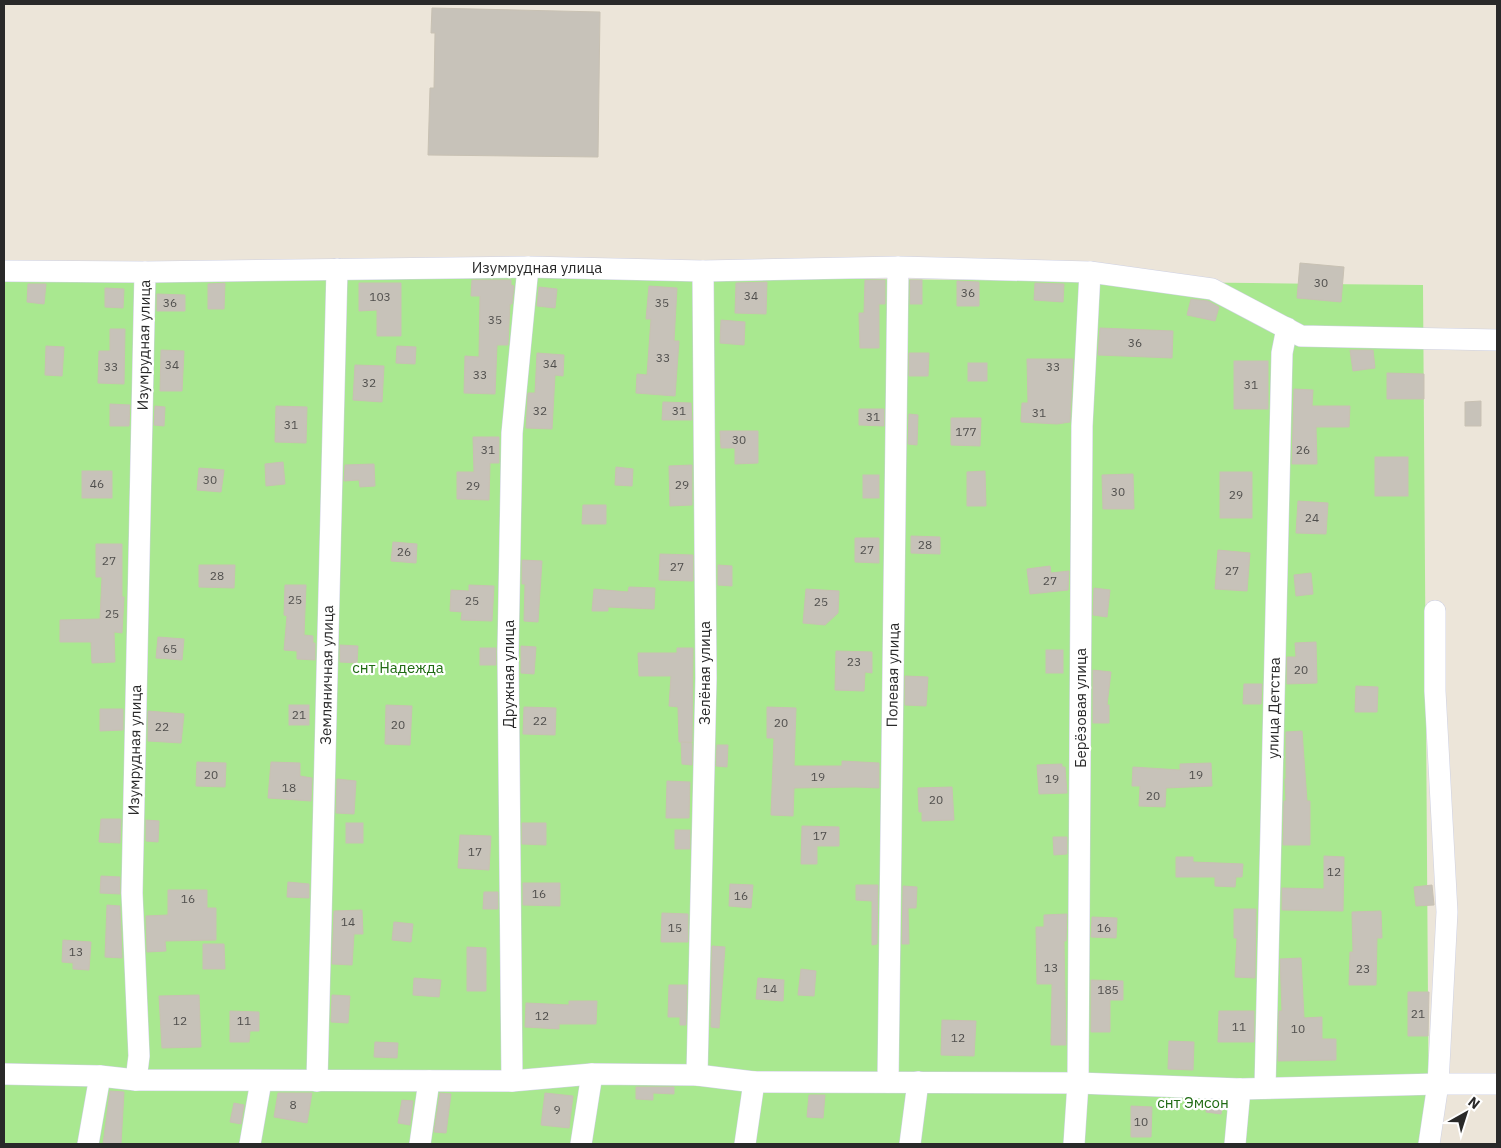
<svg xmlns="http://www.w3.org/2000/svg" width="1501" height="1148" font-family="'IBM Plex Sans',sans-serif">
<rect width="100%" height="100%" fill="#ece5d9"/>
<path fill="#a9e890" d="M4,271C477,276 950,279 1423,285L1429,1144H4Z"/>
<g fill="#c7c2b9" stroke="#c8c1b3">
<path d="M432,8L600,12L598,157L428,155L430,88H434L435,33H431Z"/>
<path d="M1300,263L1344,267L1341,302L1297,298Z"/>
<path d="M472,280H511V285L514,286L512,304H510L508,345H497L495,394L464,393L465,356L479,357L480,296H471Z"/>
<path d="M865,280H885V304H879V348H860L859,313H864Z"/>
<rect x="910" y="280" width="12" height="24"/>
<path d="M957,281L979,282V306H957Z"/>
<path d="M767,282L766,314L735,313L736,283Z"/>
<path d="M225,283L224,309H208V284Z"/>
<path d="M359,283H401V336H377V310L359,311Z"/>
<path d="M1035,283L1064,284L1063,302L1034,300Z"/>
<path d="M28,284H46L44,304L27,302Z"/>
<path d="M649,286L677,288L674,341H679L675,396L636,393L637,374L647,375L651,319H646Z"/>
<path d="M539,287L557,289L555,308L537,306Z"/>
<path d="M105,288L124,289L123,308L105,307Z"/>
<path d="M157,294L185,295V311H157Z"/>
<path d="M1191,299L1208,301L1219,307L1215,321L1187,315Z"/>
<path d="M721,320L745,322L744,345L720,343Z"/>
<path d="M1100,328L1173,331L1172,358L1098,355Z"/>
<path d="M110,329H125L124,384L98,383L99,351H110Z"/>
<path d="M46,346L64,347L62,376L45,375Z"/>
<path d="M397,346L416,347L415,364L396,363Z"/>
<path d="M161,350L184,351L182,391H160Z"/>
<path d="M1350,350H1373L1375,368L1353,371Z"/>
<path d="M537,353L564,355L563,376L555,375L552,429L526,428L528,393H535Z"/>
<path d="M909,353H929L928,376H909Z"/>
<path d="M1027,359H1073L1070,422L1057,424L1021,422L1022,403H1028Z"/>
<rect x="1234" y="361" width="34" height="48"/>
<rect x="968" y="363" width="19" height="18"/>
<path d="M355,365L384,366L382,402L353,400Z"/>
<path d="M1387,373L1424,374V399H1387Z"/>
<path d="M1294,389L1313,390L1312,406H1350L1349,427H1316L1317,464H1292Z"/>
<path d="M1481,401V426H1465V402Z"/>
<path d="M663,402L691,403L692,420H662Z"/>
<path d="M110,404L130,405L129,426H110Z"/>
<path d="M155,406L165,407L164,426L154,425Z"/>
<path d="M276,406L307,407L306,443L275,442Z"/>
<path d="M859,409H884V426L859,425Z"/>
<path d="M909,414L918,415L917,445L908,444Z"/>
<path d="M951,418H981L980,446L951,445Z"/>
<path d="M720,431H758V463L735,464V448H721Z"/>
<path d="M473,437H499V463H490L489,500L457,499V472H474Z"/>
<rect x="1375" y="457" width="33" height="39"/>
<path d="M283,462L285,484L266,486L265,464Z"/>
<path d="M374,464L375,486L360,487L359,480L344,481L345,465Z"/>
<path d="M692,465V505L670,506L669,466Z"/>
<path d="M616,467L633,469L632,486L615,485Z"/>
<path d="M199,468L224,470L221,492L197,490Z"/>
<rect x="82" y="471" width="30" height="27"/>
<path d="M985,471L986,506H967V472Z"/>
<rect x="1220" y="472" width="32" height="46"/>
<path d="M1133,474L1134,509H1103L1102,475Z"/>
<rect x="863" y="475" width="16" height="23"/>
<path d="M1298,501L1328,503L1326,534L1296,533Z"/>
<path d="M583,505H606V524H582Z"/>
<path d="M911,536L940,537V554L911,553Z"/>
<path d="M855,538H879V563L855,562Z"/>
<path d="M393,542L417,544L416,563L391,561Z"/>
<path d="M96,544H122V597H124L122,633L114,632L115,662L92,663L91,642H60V620L100,619L102,577H96Z"/>
<path d="M1218,550L1250,553L1247,591L1215,589Z"/>
<path d="M660,554L693,555V581L659,580Z"/>
<path d="M522,560L542,561L538,622L524,621L525,584H522Z"/>
<path d="M199,565H235L234,588L199,587Z"/>
<path d="M718,565L732,566V586L718,585Z"/>
<path d="M1050,566L1051,573L1069,571L1068,590L1030,594L1027,569Z"/>
<path d="M1311,573L1313,594L1296,596L1294,575Z"/>
<path d="M285,585H306L304,635L313,636V643H315V660L297,659V651L284,650L287,616L284,615Z"/>
<path d="M469,585L494,586L492,621L461,620L462,612L450,611L451,590L469,591Z"/>
<path d="M629,587L655,588L654,609L608,607V611H592L594,589L628,592Z"/>
<path d="M1094,588L1110,590L1107,617L1093,615Z"/>
<path d="M806,589L839,591L838,613L825,625L803,623Z"/>
<path d="M158,637L184,639L182,660L156,658Z"/>
<path d="M1316,642L1317,683L1287,684V657H1296L1295,643Z"/>
<path d="M340,645L358,646L357,663L340,662Z"/>
<path d="M521,646L536,647L534,674L521,673Z"/>
<rect x="480" y="648" width="16" height="17"/>
<path d="M677,648H693L692,742H679L678,707L669,706L671,676H639L638,653H677Z"/>
<rect x="1046" y="650" width="17" height="23"/>
<path d="M836,651L872,652V673L865,672L864,691L835,690Z"/>
<path d="M1093,670L1111,672L1107,705H1109V723H1093Z"/>
<path d="M905,676L928,677L926,706L905,705Z"/>
<path d="M1244,684H1262L1261,704H1243Z"/>
<path d="M1356,686L1378,687L1377,712H1355Z"/>
<rect x="289" y="705" width="20" height="20"/>
<path d="M386,705L412,706L410,745L385,744Z"/>
<path d="M524,707L556,708L555,735L523,734Z"/>
<path d="M767,707L796,708L794,766H842V761L879,763V788L856,787L794,788L793,816L771,815L774,738H767Z"/>
<path d="M100,709H123V730L100,731Z"/>
<path d="M148,711L184,714L181,743L148,741Z"/>
<path d="M1302,731L1307,801H1310V845H1283L1284,801H1286L1285,781V779H1286V732Z"/>
<path d="M681,742L692,743V765L682,764Z"/>
<path d="M717,745H728L727,767L716,766Z"/>
<path d="M197,762L226,763L225,787L196,786Z"/>
<path d="M271,762L300,763V776L312,778L311,801L268,798Z"/>
<path d="M1211,763L1212,786L1166,788L1165,807L1139,806L1140,786H1132L1133,767L1180,770V764Z"/>
<path d="M1062,764V767H1065L1067,793L1039,794L1037,765Z"/>
<path d="M337,779L356,781L354,814L336,813Z"/>
<path d="M667,781L690,782L689,818H666Z"/>
<path d="M952,787L954,820L922,821V812H919L918,788Z"/>
<path d="M101,819H121L120,843L99,842Z"/>
<path d="M146,820L159,821L158,842L146,841Z"/>
<rect x="346" y="823" width="17" height="20"/>
<path d="M522,823H546V845L522,844Z"/>
<path d="M802,826L839,827V846H817V864H801Z"/>
<rect x="675" y="830" width="15" height="19"/>
<path d="M460,835L491,836L489,870L458,868Z"/>
<path d="M1053,837H1067V854L1054,855Z"/>
<path d="M1324,856L1344,857L1343,911L1282,910V888L1324,889Z"/>
<path d="M1176,857H1193V862L1243,864L1242,877H1236L1235,887L1215,886V877H1176Z"/>
<path d="M101,876L120,877V894L100,893Z"/>
<path d="M288,882L309,884V898L287,897Z"/>
<path d="M523,883H560V906L523,905Z"/>
<path d="M730,884L753,885L751,908L729,906Z"/>
<path d="M856,885H878L877,944L872,945V901L856,900Z"/>
<path d="M1432,885L1434,905L1416,906L1414,887Z"/>
<path d="M903,886L917,887L916,908H908L909,944H902Z"/>
<path d="M168,890H207V908H216V940L165,941L166,951L147,952L146,916L168,915Z"/>
<path d="M484,892H498V909H483Z"/>
<path d="M107,905L120,906L122,958L105,957Z"/>
<path d="M1234,909H1256L1255,978L1235,977L1237,938H1234Z"/>
<path d="M362,910L363,934H354L352,965L332,964L334,911Z"/>
<path d="M1381,911L1382,938H1377L1376,985H1349L1350,952H1353L1352,912Z"/>
<path d="M662,913L688,914V942H661Z"/>
<path d="M1067,914L1066,941H1064L1066,1045H1051L1052,984H1037L1036,927H1044V915Z"/>
<path d="M1092,917L1117,918L1116,938L1091,937Z"/>
<path d="M394,922L413,924L411,942L392,940Z"/>
<path d="M63,940L91,942L89,970L73,969V963L62,962Z"/>
<path d="M203,944H224L225,969H203Z"/>
<path d="M712,946L725,947L719,1028L711,1027Z"/>
<path d="M467,947L486,948V991H467Z"/>
<path d="M1301,958L1304,1018L1322,1017V1039H1336V1060L1278,1061L1279,1011H1282L1280,959Z"/>
<path d="M801,969L816,971L814,996L798,995Z"/>
<path d="M414,978L441,980L439,997L413,995Z"/>
<path d="M758,978L784,980L783,1001L756,999Z"/>
<path d="M1091,980L1123,981V1000H1110V1032H1091Z"/>
<path d="M669,985H687L686,1025H680V1017H668Z"/>
<path d="M1408,992H1429L1428,1036H1408Z"/>
<path d="M199,995L201,1047L162,1048L159,996Z"/>
<path d="M332,995L350,996L348,1023L331,1022Z"/>
<path d="M569,1001H597L596,1024H559V1029L525,1027L526,1003L569,1005Z"/>
<path d="M230,1011L259,1012V1031H250L249,1042H230Z"/>
<path d="M1219,1011H1254V1042H1218Z"/>
<path d="M942,1020L976,1021L974,1056L941,1055Z"/>
<path d="M1169,1041L1194,1042L1193,1070L1168,1069Z"/>
<path d="M375,1042L398,1043L397,1058L374,1057Z"/>
<path d="M636,1087H674V1094L653,1093V1100L636,1099Z"/>
<path d="M110,1091L124,1092L121,1144H103Z"/>
<path d="M278,1093H312L307,1123L274,1117Z"/>
<path d="M440,1093L451,1094L446,1133L434,1132Z"/>
<path d="M545,1093L573,1096L569,1128L541,1125Z"/>
<path d="M809,1095H825L823,1118L807,1117Z"/>
<path d="M402,1100L413,1101L410,1125L398,1123Z"/>
<path d="M1207,1100L1223,1101L1221,1114L1206,1112Z"/>
<path d="M234,1103L244,1105L241,1124L230,1122Z"/>
<path d="M1131,1106L1152,1107L1151,1137H1131Z"/>
</g>
<g fill="none" stroke-linecap="round" stroke-linejoin="round">
<defs>
<g id="minor">
<path d="M4,271L145,272"/>
<path d="M4,1074L100,1076L136,1080L512,1081L592,1074L697,1075L754,1082L1078,1083L1240,1089L1438,1084H1497"/>
<path d="M697,1075L706,678L703,271"/>
<path d="M136,1080L139,1056L132,893L145,272L528,267L703,271L898,267L1090,272L1212,289L1301,336L1497,340"/>
<path d="M317,1081L337,269"/>
<path d="M512,1081L508,652L512,433L528,267"/>
<path d="M888,1082L898,267"/>
<path d="M1265,1088L1282,353L1287,328"/>
<path d="M88,1144L100,1076"/>
<path d="M250,1144L261,1081"/>
<path d="M420,1144L429,1081"/>
<path d="M581,1144L592,1074"/>
<path d="M745,1144L754,1082"/>
<path d="M910,1144L918,1082"/>
<path d="M1074,1144L1078,1083L1082,426L1090,272"/>
<path d="M1235,1144L1240,1089"/>
<path d="M1429,1144L1438,1084L1447,912L1435,691V611"/>
</g>
</defs>
<use href="#minor" stroke="#ced1e3" stroke-width="22"/>
<use href="#minor" stroke="#fff" stroke-width="21"/>
</g>
<g text-anchor="middle" stroke-width="4.5" stroke-linejoin="round" paint-order="stroke">
<g font-size="12" fill="#504f4d">
<text x="1321" y="287">30</text>
<text x="968" y="297">36</text>
<text x="751" y="300">34</text>
<text x="380" y="301">103</text>
<text x="170" y="307">36</text>
<text x="662" y="307">35</text>
<text x="495" y="324">35</text>
<text x="1135" y="347">36</text>
<text x="663" y="362">33</text>
<text x="550" y="368">34</text>
<text x="172" y="369">34</text>
<text x="111" y="371">33</text>
<text x="1053" y="371">33</text>
<text x="480" y="379">33</text>
<text x="369" y="387">32</text>
<text x="1251" y="389">31</text>
<text x="540" y="415">32</text>
<text x="679" y="415">31</text>
<text x="1039" y="417">31</text>
<text x="873" y="421">31</text>
<text x="291" y="429">31</text>
<text x="966" y="436">177</text>
<text x="739" y="444">30</text>
<text x="488" y="454">31</text>
<text x="1303" y="454">26</text>
<text x="210" y="484">30</text>
<text x="97" y="488">46</text>
<text x="682" y="489">29</text>
<text x="473" y="490">29</text>
<text x="1118" y="496">30</text>
<text x="1236" y="499">29</text>
<text x="1312" y="522">24</text>
<text x="925" y="549">28</text>
<text x="867" y="554">27</text>
<text x="404" y="556">26</text>
<text x="109" y="565">27</text>
<text x="677" y="571">27</text>
<text x="1232" y="575">27</text>
<text x="217" y="580">28</text>
<text x="1050" y="585">27</text>
<text x="295" y="604">25</text>
<text x="472" y="605">25</text>
<text x="821" y="606">25</text>
<text x="112" y="618">25</text>
<text x="170" y="653">65</text>
<text x="854" y="666">23</text>
<text x="1301" y="674">20</text>
<text x="299" y="719">21</text>
<text x="540" y="725">22</text>
<text x="781" y="727">20</text>
<text x="398" y="729">20</text>
<text x="162" y="731">22</text>
<text x="211" y="779">20</text>
<text x="1196" y="779">19</text>
<text x="818" y="781">19</text>
<text x="1052" y="783">19</text>
<text x="289" y="792">18</text>
<text x="1153" y="800">20</text>
<text x="936" y="804">20</text>
<text x="820" y="840">17</text>
<text x="475" y="856">17</text>
<text x="1334" y="876">12</text>
<text x="539" y="898">16</text>
<text x="741" y="900">16</text>
<text x="188" y="903">16</text>
<text x="348" y="926">14</text>
<text x="675" y="932">15</text>
<text x="1104" y="932">16</text>
<text x="76" y="956">13</text>
<text x="1051" y="972">13</text>
<text x="1363" y="973">23</text>
<text x="770" y="993">14</text>
<text x="1108" y="994">185</text>
<text x="1418" y="1018">21</text>
<text x="542" y="1020">12</text>
<text x="180" y="1025">12</text>
<text x="244" y="1025">11</text>
<text x="1239" y="1031">11</text>
<text x="1298" y="1033">10</text>
<text x="958" y="1042">12</text>
<text x="293" y="1109">8</text>
<text x="557" y="1114">9</text>
<text x="1141" y="1126">10</text>
</g>
<g font-size="15" fill="#292929" stroke="#fff">
<text x="537" y="273">Изумрудная улица</text>
<text transform="translate(144 345) rotate(-89)" y="5">Изумрудная улица</text>
<text transform="translate(705 673) rotate(-90)" y="5">Зелёная улица</text>
<text transform="translate(509 674) rotate(-90)" y="5">Дружная улица</text>
<text transform="translate(327 675) rotate(-89)" y="5">Земляничная улица</text>
<text transform="translate(893 675) rotate(-89)" y="5">Полевая улица</text>
<text transform="translate(1081 708) rotate(-90)" y="5">Берёзовая улица</text>
<text transform="translate(1274 708) rotate(-89)" y="5">улица Детства</text>
<text transform="translate(135 750) rotate(-89)" y="5">Изумрудная улица</text>
</g>
<g font-size="15" fill="#206b13" stroke="#fff">
<text x="398" y="673">снт Надежда</text>
<text x="1193" y="1108">снт Эмсон</text>
</g>
</g>
<rect width="1501" height="1148" fill="none" stroke="#292929" stroke-width="10"/>
<g transform="translate(1466 1113) rotate(39)" stroke="#ffffff" stroke-width="4" paint-order="stroke">
<path d="M0-4L9 19L0 12L-9 19Z" fill="#292929"/>
<text y="-8" font-size="14" font-weight="bold" text-anchor="middle" fill="#292929">N</text>
</g>
</svg>
